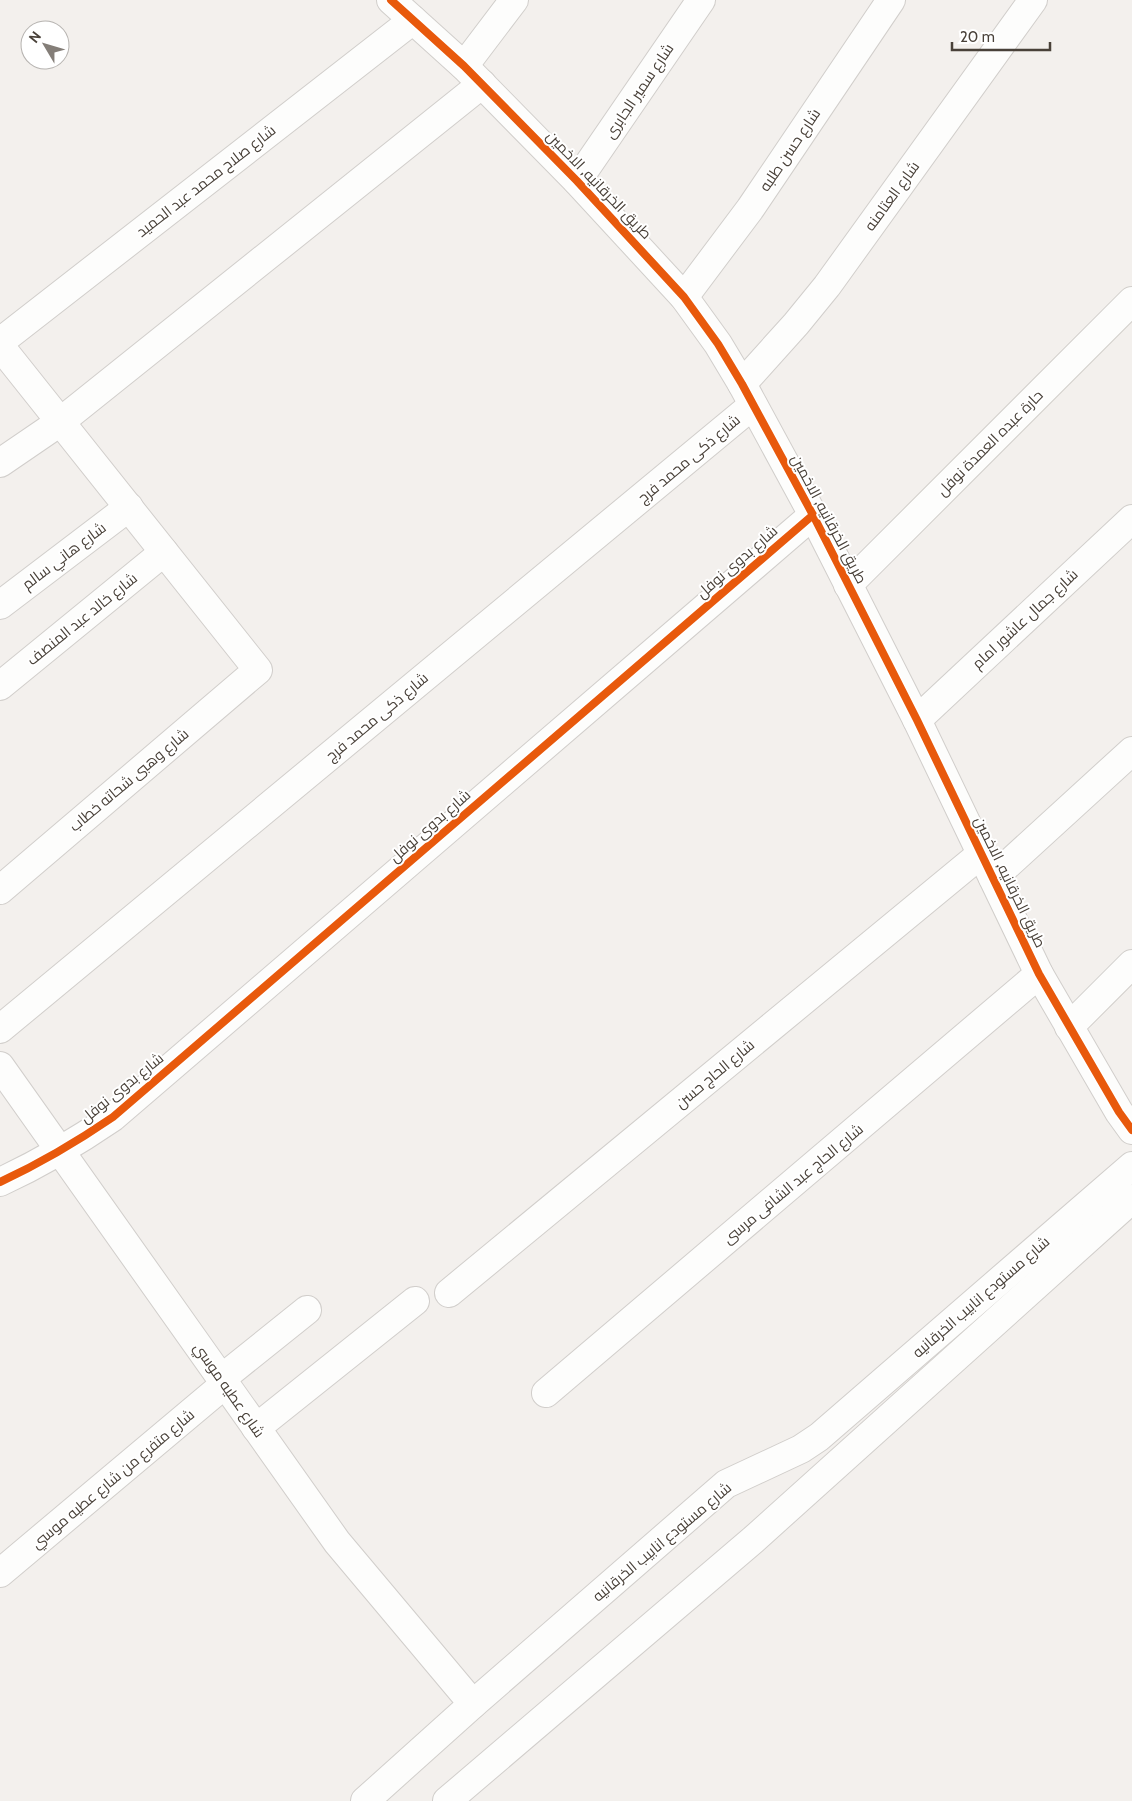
<svg xmlns="http://www.w3.org/2000/svg" width="1132" height="1801" font-family="Cabin,Cairo,sans-serif">
<rect width="100%" height="100%" fill="#f3f0ed"/>
<g fill="none" stroke-linecap="round" stroke-linejoin="round">
<defs>
<g id="minor">
<path d="M391,0L464,66L577,181L684,297L718,344L742,384L813,515L917,720L1039,974L1119,1112L1132,1130"/>
<path d="M464,66L514,0"/>
<path d="M577,181L701,0"/>
<path d="M684,297L750,209L891,0"/>
<path d="M0,342L413,20"/>
<path d="M0,346L258,670L0,890"/>
<path d="M742,384L796,324L827,286L1033,0"/>
<path d="M0,463L60,422L482,84"/>
<path d="M848,585L1132,301"/>
<path d="M0,605L129,507"/>
<path d="M0,686L164,552"/>
<path d="M917,720L1132,519"/>
<path d="M993,878L1132,751"/>
<path d="M1069,1027L1132,964"/>
<path d="M0,1029L753,405"/>
<path d="M0,1066L337,1542L473,1704"/>
<path d="M0,1182C41,1163 75,1143 113,1117L813,515"/>
<path d="M449,1293L981,854"/>
<path d="M221,1379L307,1310"/>
<path d="M546,1393L1039,974"/>
<path d="M256,1428L415,1301"/>
<path d="M0,1573L225,1384"/>
<path d="M365,1801L473,1704L726,1484L801,1449L819,1437L1132,1166"/>
<path d="M447,1801L753,1540L1132,1199"/>
</g>
</defs>
<use href="#minor" stroke="#d1cecb" stroke-width="30"/>
<use href="#minor" stroke="#fdfdfc" stroke-width="28"/>
<defs>
<g id="cycleway">
<path d="M391,0L464,66L577,181L684,297L718,344L742,384L813,515L917,720L1039,974L1119,1112L1132,1130"/>
<path d="M0,1182C41,1163 75,1143 113,1117L813,515"/>
</g>
</defs>
<use href="#cycleway" stroke="#fff" stroke-width="11"/>
<use href="#cycleway" stroke="#e8590c" stroke-width="8"/>
</g>
<g text-anchor="middle" stroke-width="4" stroke-linejoin="round" paint-order="stroke">
<g font-size="15" fill="#494139" stroke="#fff">
<text transform="translate(639 91) rotate(-56)" y="5">شارع سمير الجابرى</text>
<text transform="translate(790 150) rotate(-56)" y="5">شارع حسن طلبه</text>
<text transform="translate(206 181) rotate(-38)" y="5">شارع صلاح محمد عبد الحميد</text>
<text transform="translate(599 185) rotate(46)" y="5">طريق الخرقانيه, الاخمين</text>
<text transform="translate(892 196) rotate(-54)" y="5">شارع العتامنه</text>
<text transform="translate(990 443) rotate(-45)" y="5">حارة عبده العمدة نوفل</text>
<text transform="translate(689 459) rotate(-40)" y="5">شارع ذكى محمد فرج</text>
<text transform="translate(829 519) rotate(62)" y="5">طريق الخرقانيه, الاخمين</text>
<text transform="translate(64 556) rotate(-37)" y="5">شارع هاني سالم</text>
<text transform="translate(737 562) rotate(-41)" y="5">شارع بدوى نوفل</text>
<text transform="translate(82 619) rotate(-39)" y="5">شارع خالد عبد المنصف</text>
<text transform="translate(1025 619) rotate(-43)" y="5">شارع جمال عاشور امام</text>
<text transform="translate(377 717) rotate(-40)" y="5">شارع ذكى محمد فرج</text>
<text transform="translate(129 780) rotate(-40)" y="5">شارع وهبى شحاته خطاب</text>
<text transform="translate(430 826) rotate(-41)" y="5">شارع بدوى نوفل</text>
<text transform="translate(1010 882) rotate(64)" y="5">طريق الخرقانيه, الاخمين</text>
<text transform="translate(715 1074) rotate(-40)" y="5">شارع الحاج حسن</text>
<text transform="translate(122 1088) rotate(-39)" y="5">شارع بدوى نوفل</text>
<text transform="translate(793 1184) rotate(-40)" y="5">شارع الحاج عبد الشافى مرسى</text>
<text transform="translate(981 1297) rotate(-41)" y="5">شارع مستودع انابيب الخرقانيه</text>
<text transform="translate(229 1390) rotate(55)" y="5">شارع عطيه موسي</text>
<text transform="translate(113 1479) rotate(-40)" y="5">شارع متفرع من شارع عطيه موسي</text>
<text transform="translate(662 1542) rotate(-40)" y="5">شارع مستودع انابيب الخرقانيه</text>
</g>
</g>
<g transform="translate(45 45) rotate(308)"><circle r="24" fill="#ffffff" stroke="#b6b3b0"/>
<path d="M0-4L9 19L0 12L-9 19Z" fill="#847e78"/>
<text y="-8" font-size="14" font-weight="bold" text-anchor="middle" fill="#494139">N</text>
</g>
<path d="M952 42v8h98v-8" fill="none" stroke="#494139" stroke-width="2.5"/>
<text x="960" y="42" font-size="15" fill="#494139" stroke="#ffffff" stroke-width="4" paint-order="stroke">20 m</text>
</svg>
